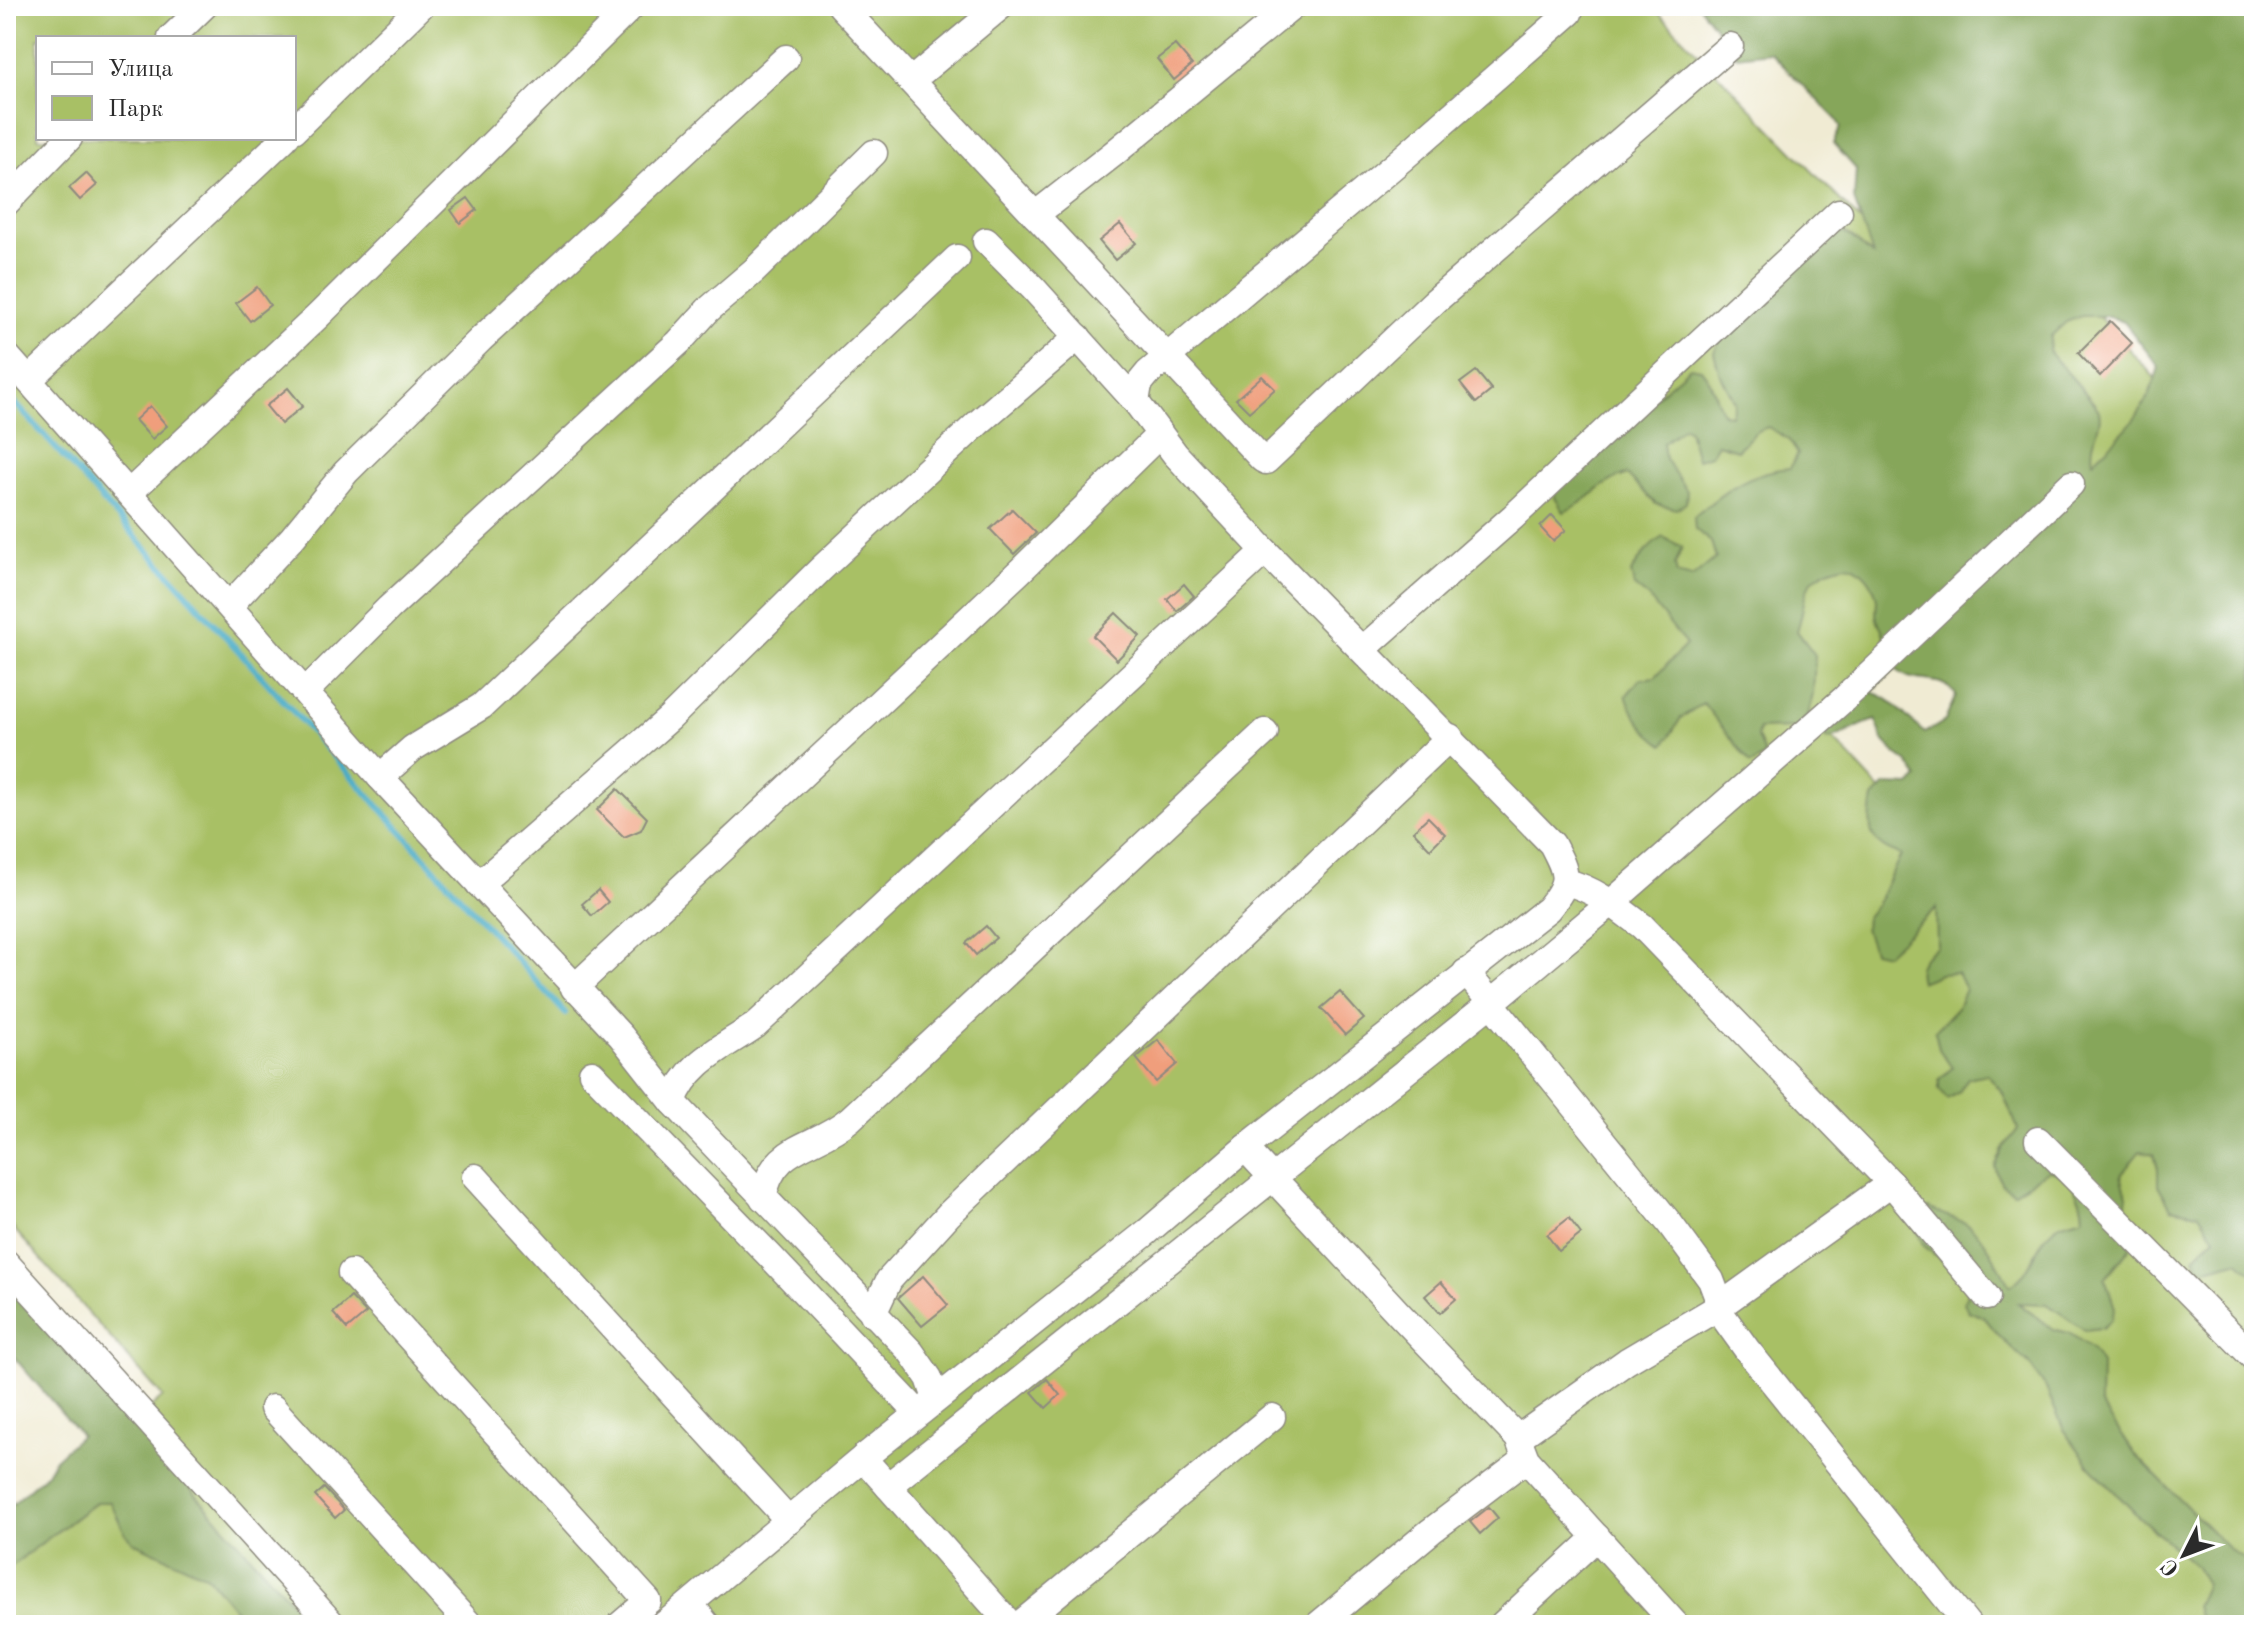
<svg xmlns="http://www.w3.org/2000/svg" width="2260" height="1631" font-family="'Old Standard TT',serif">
<rect width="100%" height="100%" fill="#fff"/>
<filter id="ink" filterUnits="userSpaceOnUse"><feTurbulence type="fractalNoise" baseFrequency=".0125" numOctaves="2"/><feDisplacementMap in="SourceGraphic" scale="16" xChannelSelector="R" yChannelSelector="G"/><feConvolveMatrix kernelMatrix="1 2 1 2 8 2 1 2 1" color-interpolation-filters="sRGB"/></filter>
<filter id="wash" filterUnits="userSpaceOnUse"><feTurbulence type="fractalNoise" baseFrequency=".006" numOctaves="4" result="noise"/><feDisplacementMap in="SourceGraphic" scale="32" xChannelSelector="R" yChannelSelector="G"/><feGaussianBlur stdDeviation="1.8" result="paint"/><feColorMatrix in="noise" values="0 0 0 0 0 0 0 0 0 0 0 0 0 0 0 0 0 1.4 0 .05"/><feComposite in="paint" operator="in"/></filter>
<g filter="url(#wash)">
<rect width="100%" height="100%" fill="#f0ebd3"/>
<path fill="#a8c065" stroke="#6a7648" stroke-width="2" fill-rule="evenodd" d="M6,6H1652L2002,367L2073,288L2177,402L1828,733L2254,1196V1625H6V1570L95,1503L72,1477L163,1397L6,1220ZM38,38H294V138H38Z"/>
<g fill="#86a65a" stroke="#586842" stroke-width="2" fill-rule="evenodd">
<path d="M1699,6H2254V1274L2238,1261C2223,1263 2215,1270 2199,1269L2194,1257L2215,1237L2198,1213L2171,1208L2158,1185V1169L2154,1154L2140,1151L2121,1175L2127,1196L2123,1219L2130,1248L2105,1278L2115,1308L2111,1320L2102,1328L2085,1330L2047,1304L2018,1303L2053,1329L2069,1333L2091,1348L2101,1364L2100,1403L2135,1454L2229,1549L2254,1566V1625H2208L2200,1620L2196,1606L2206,1584L2196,1567L2138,1516L2090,1466L2063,1428L2046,1388L2029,1364L2001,1338L1984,1317L1968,1311L1964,1302L1970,1285L1923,1245L1916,1228L1922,1212L1930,1208C1941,1215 1953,1217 1965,1223C1988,1238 1996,1264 2010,1285C2033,1276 2035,1239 2058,1225C2065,1221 2075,1220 2083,1217C2082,1196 2071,1176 2049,1170L2014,1192L2002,1185L1995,1167L2004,1147L2018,1129L2003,1093L1987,1074L1968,1078L1959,1092L1947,1099L1939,1089V1079L1952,1068L1939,1049L1935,1031L1957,1008L1965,989L1957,973L1940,974L1920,982C1915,965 1922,956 1937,947L1936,908L1886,954L1873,951L1865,929L1866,917L1877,903L1901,855C1868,845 1867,829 1873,798L1885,785L1910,786L1918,778L1908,763L1896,754L1883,740L1876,720C1858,724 1846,736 1828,739L1820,732L1865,691C1893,695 1903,717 1925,733L1945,721L1956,695C1938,670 1912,690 1892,665C1884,656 1887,641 1882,630C1881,626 1878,623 1877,619C1875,613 1877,606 1877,600C1875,584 1859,561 1841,566C1797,577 1809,597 1797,631L1815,655L1813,694L1808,716L1799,728L1759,729L1757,737L1765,756L1751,764L1703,703L1681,718L1664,745C1645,732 1634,717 1626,696L1640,679L1655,677L1686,645L1648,597L1634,586L1631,573C1640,558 1648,546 1663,537L1682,547L1675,565L1677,574L1692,578L1716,558L1711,542L1695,529L1694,517C1724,491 1750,471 1790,468L1798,454L1788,439L1768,427L1757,431L1737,450L1718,444L1711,455L1697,459L1689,430L1684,427L1663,443L1665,459L1687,491L1686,503L1676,509L1656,504L1627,475C1602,480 1588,503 1564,512L1555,498L1554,486L1690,367L1701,369C1713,383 1715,397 1723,414L1731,415L1735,402L1719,372L1714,352L1722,335L1822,234C1851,227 1852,240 1873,255L1854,200L1856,169L1833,143L1841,127L1836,119L1770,52L1737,56ZM2082,316H2108L2124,322L2159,367C2145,415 2128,428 2093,461C2089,440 2103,426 2099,411C2096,403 2058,363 2049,351L2051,336L2066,322Z"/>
<path d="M6,1281L312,1625H253L234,1609L207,1576L133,1542L125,1533L110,1502H96L6,1570V1510L47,1473L54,1460L81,1435L6,1348Z"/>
</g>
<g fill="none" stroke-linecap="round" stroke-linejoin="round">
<path stroke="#46abc6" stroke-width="6" d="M6,393L565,1013"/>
</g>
<g id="blocks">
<g fill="#f09e7c">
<path d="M1175,45L1192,65L1174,80L1157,59Z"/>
<path d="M86,173L97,185L80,200L69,188Z"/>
<path d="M468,198L477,210L460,223L451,210Z"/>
<path d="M1120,224L1136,243L1115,260L1099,241Z"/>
<path d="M257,287L270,305L250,321L236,303Z"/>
<path d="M2110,321L2132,343L2100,376L2078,353Z"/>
<path d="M1476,371L1492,390L1476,403L1460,383Z"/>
<path d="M1262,376L1275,389L1249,412L1236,399Z"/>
<path d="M288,388L303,406L281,424L266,406Z"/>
<path d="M150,406L167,426L152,439L135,420Z"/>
<path d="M1012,509L1036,533L1014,554L990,529Z"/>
<path d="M1552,515L1566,530L1553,541L1540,527Z"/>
<path d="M1184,584L1194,596L1177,611L1167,599Z"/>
<path d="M1116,613L1140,636L1117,660L1093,636Z"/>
<path d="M618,789L647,818L641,830L624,837L597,810Z"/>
<path d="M1428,817L1445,834L1430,849L1413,831Z"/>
<path d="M598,890L608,902L592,916L582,904Z"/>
<path d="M986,926L996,938L976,955L966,943Z"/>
<path d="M1340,992L1364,1019L1345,1035L1321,1008Z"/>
<path d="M1158,1040L1177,1064L1156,1082L1136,1058Z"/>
<path d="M1569,1218L1581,1234L1559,1251L1547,1235Z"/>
<path d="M923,1276L948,1305L922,1326L898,1298Z"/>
<path d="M1441,1282L1456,1299L1440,1313L1425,1296Z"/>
<path d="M351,1297L366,1313L347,1329L333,1313Z"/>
<path d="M1047,1379L1060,1395L1046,1408L1032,1392Z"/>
<path d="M324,1488L344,1510L335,1518L315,1496Z"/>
<path d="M1489,1507L1498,1518L1480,1534L1470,1522Z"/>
</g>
</g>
</g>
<g filter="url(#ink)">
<use href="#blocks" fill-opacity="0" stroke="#8e8b7f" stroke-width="2"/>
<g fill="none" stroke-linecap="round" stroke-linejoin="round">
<defs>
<g id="minor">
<path d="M841,6L1262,459L1266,461L1434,302L1730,46"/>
<path d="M171,38L204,6"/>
<path d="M912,80L1001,6"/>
<path d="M294,130L421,6"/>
<path d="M6,203L69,138"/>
<path d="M1035,215L1113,154L1293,6"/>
<path d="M6,355L380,777L621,1036L673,1102L911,1352L929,1378L936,1399"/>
<path d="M29,380L285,138"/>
<path d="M1136,402L1139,384L1148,373L1403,158L1569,13"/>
<path d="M129,493L318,316L632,6"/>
<path d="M230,605L293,537L346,472L481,339L786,58"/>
<path d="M1363,649L1513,517L1839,212"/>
<path d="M306,691L389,608L679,342L708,310L755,270L874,153"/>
<path d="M380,777L413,748L482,706L957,258"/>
<path d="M1566,882C1595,889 1618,908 1642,926L1891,1183L1987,1297"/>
<path d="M479,884L670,718L821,569L978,423L1078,337"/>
<path d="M1466,972L1670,1224L1711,1280L1717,1296V1308L1748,1351L1968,1625"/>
<path d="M574,988L1020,571L1160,434"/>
<path d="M592,1073L770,1256L918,1413"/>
<path d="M673,1102C686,1063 724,1047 756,1025L1265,551"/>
<path d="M2038,1140L2254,1358"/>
<path d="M1245,1148L1401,1316L1518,1438L1526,1459L1676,1625"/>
<path d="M475,1177L789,1521"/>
<path d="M763,1198C773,1143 813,1150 850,1119L1265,732"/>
<path d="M6,1263L333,1625"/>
<path d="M351,1273L648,1601L620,1625"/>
<path d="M873,1314L889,1280L949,1214L1450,737"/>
<path d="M273,1408L470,1625"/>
<path d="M1518,1438L1627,1361L1717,1308L1891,1183"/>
<path d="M863,1458L1011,1625"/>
<path d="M888,1486L1491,1003L1611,903L1844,699L2071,484"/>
<path d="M690,1604L707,1625"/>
<path d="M664,1625L863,1458L1147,1232L1245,1148L1548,909C1571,881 1568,875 1552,844L1265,551L1175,454L1136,402L1033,288L986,241"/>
<path d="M1019,1625L1272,1417"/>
<path d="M1318,1625L1431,1531L1526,1459"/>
<path d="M1502,1625L1597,1537"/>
</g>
</defs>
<use href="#minor" stroke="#8e8b7f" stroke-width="29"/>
<use href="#minor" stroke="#fff" stroke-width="26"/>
</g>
</g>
<rect width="2260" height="1631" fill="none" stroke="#fff" stroke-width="32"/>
<rect x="36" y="36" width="260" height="104" fill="#ffffff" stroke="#aaaaaa" stroke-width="2"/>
<rect x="52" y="62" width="40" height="12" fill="#ffffff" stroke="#aaaaaa" stroke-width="2"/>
<text x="108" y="76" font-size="24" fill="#2b2b2b">Улица</text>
<rect x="52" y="96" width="40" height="24" fill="#a8c065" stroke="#aaaaaa" stroke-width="2"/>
<text x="108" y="116" font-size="24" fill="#2b2b2b">Парк</text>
<g transform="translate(2184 1555) rotate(228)" stroke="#ffffff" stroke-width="6" paint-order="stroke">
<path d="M0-6L14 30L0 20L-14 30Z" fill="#2b2b2b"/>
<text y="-12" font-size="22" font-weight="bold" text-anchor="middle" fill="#2b2b2b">С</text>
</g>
</svg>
